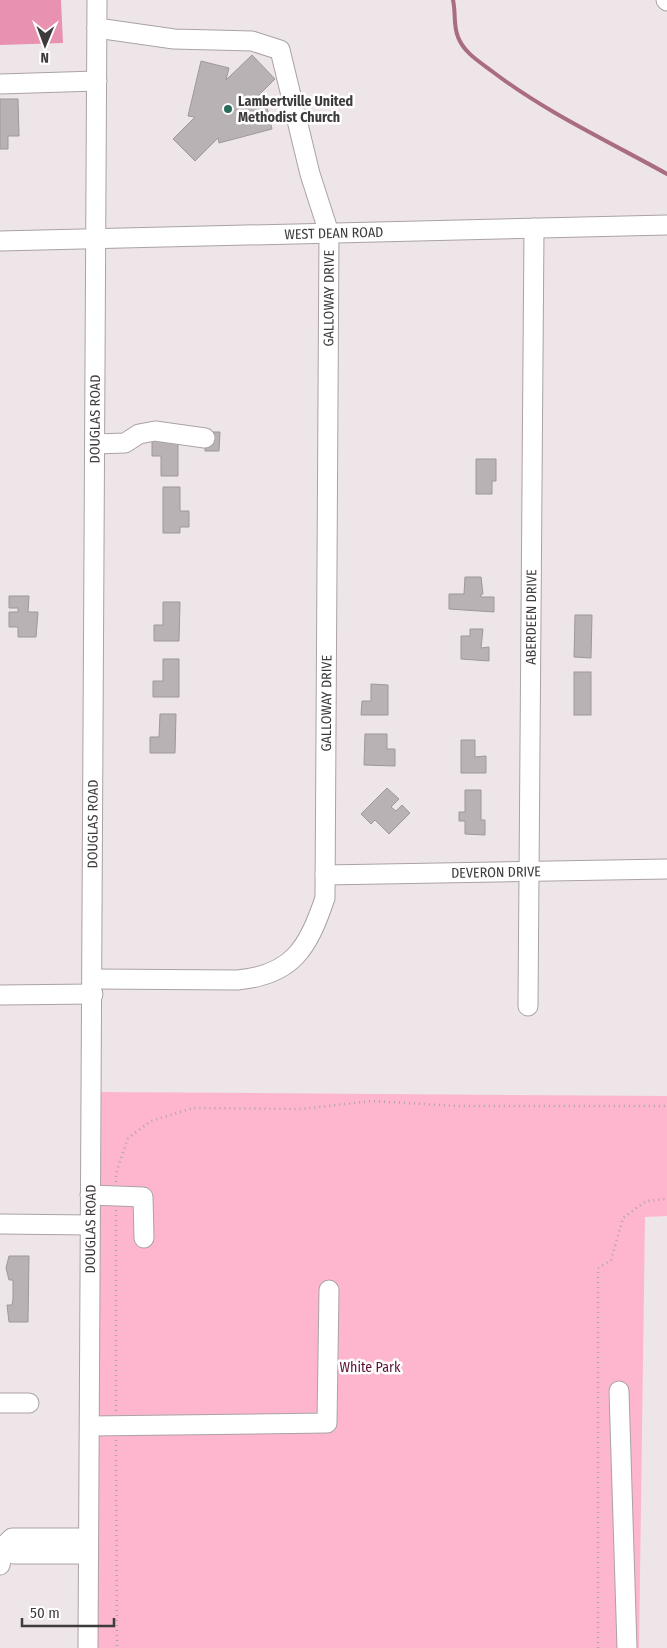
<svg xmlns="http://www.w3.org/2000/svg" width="667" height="1648" font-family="'Fira Sans Condensed',sans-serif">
<rect width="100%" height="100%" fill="#ede5e8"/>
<path fill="#fdb6ce" d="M99,1092L667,1096V1216L645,1217L639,1648H90Z"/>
<path fill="#e991b1" d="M0,0H61L63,43L0,45Z"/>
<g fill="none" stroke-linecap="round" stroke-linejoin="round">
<path stroke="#a96c82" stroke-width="4" d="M453,0C456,13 453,25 458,37C464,53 480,62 493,72C547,113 608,141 667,174"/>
</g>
<g fill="#b9b2b4" stroke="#9f989a">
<path d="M252,55L275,79L258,96L266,103L272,129L219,143L218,138L195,161L173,139L195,117L188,116L201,61L229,68L226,80Z"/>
<path d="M0,99H18L19,136H8V149H0Z"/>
<path d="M205,432H220L219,451H205Z"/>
<path d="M152,437H178V476H161V456H152Z"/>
<path d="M476,459H496V481H492V494H476Z"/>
<path d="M163,487H180V511H189V527H180V533H163Z"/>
<path d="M465,577H481L483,594H481V597H494V612L449,609V594H464Z"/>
<path d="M9,596H29L28,612H38L36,637H18V627H9V612H18V608H9Z"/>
<path d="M163,602H180L179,641H154V625H163Z"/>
<path d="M575,615H592L591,658L574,657Z"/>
<path d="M470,629H483L481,648L489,647V661L461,659V636H470Z"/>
<path d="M163,659H179V697H153V681H163Z"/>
<rect x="574" y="672" width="17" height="43"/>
<path d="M371,684L388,685V715H361L362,701H371Z"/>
<path d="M160,714H176L175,753H150V737H159Z"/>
<path d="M365,734H387V749H395V766L364,765Z"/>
<path d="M461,740H475V757L486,756V773H461Z"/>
<path d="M387,788L399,799L391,807L396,811L402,805L410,813L389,834L375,820L371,824L361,814Z"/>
<path d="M465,790H481V820H485V835L465,834V821H459V812H465Z"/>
<path d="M9,1256H29L28,1322H9L7,1305H12L13,1299V1280H9L6,1268Z"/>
</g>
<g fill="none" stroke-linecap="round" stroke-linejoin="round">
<defs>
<g id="minor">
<path d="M666,0L667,1"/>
<path d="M0,84L97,81"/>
<path id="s1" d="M0,241L667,225"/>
<path d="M95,444L125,443L139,434L155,431L205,438"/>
<path id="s2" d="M325,875L667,869"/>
<path id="s3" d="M93,979L237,980C293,975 308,948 325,898L329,233L310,174L280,50L252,41L174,39L97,28"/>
<path d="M0,995L93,994"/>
<path id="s4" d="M528,1006L534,228"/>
<path d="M90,1195L143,1197L144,1238"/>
<path d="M0,1224L90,1225"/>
<path d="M619,1391L627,1648"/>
<path d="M0,1403H29"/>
<path d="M90,1426L327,1423L329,1290"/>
<path d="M0,1546L14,1554H88"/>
<path d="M0,1565L4,1546L12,1538H88"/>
<path id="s5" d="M88,1648L97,0"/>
</g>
</defs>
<use href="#minor" stroke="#aaa2a5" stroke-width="21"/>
<g stroke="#aba5a7" stroke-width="2.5" stroke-dasharray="1 4" stroke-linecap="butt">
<path d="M116,1182V1173L128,1138L151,1121L193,1108L301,1109L372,1101L456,1106H667"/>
<path d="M116,1210V1412"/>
<path d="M116,1440L117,1648"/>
<path d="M598,1648V1268L611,1260L623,1218L646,1201L667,1199"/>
</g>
<use href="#minor" stroke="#fff" stroke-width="19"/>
</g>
<circle fill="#276b5d" stroke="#fff" stroke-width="2" cx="228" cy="109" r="5"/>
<g text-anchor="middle" stroke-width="5" stroke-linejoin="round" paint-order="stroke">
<g font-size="14" font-weight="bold" fill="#3e3b3c" stroke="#fff" text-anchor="start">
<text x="238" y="106">Lambertville United<tspan x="238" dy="16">Methodist Church</tspan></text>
</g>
<g font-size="14" fill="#3e3b3c" stroke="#fff">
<text dy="5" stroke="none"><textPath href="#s1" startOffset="334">WEST DEAN ROAD</textPath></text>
<text dy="5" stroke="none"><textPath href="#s3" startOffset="874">GALLOWAY DRIVE</textPath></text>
<text dy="5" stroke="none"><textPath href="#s5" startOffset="1229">DOUGLAS ROAD</textPath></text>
<text dy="5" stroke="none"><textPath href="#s4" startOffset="389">ABERDEEN DRIVE</textPath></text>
<text dy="5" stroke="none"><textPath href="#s3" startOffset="469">GALLOWAY DRIVE</textPath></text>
<text dy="5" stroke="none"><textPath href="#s5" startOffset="824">DOUGLAS ROAD</textPath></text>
<text dy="5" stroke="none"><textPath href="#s2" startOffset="171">DEVERON DRIVE</textPath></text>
<text dy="5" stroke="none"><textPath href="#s5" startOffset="419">DOUGLAS ROAD</textPath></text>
</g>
<g font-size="14" fill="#5f1237" stroke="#fff">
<text x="370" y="1372">White Park</text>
</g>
</g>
<g transform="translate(45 45) rotate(181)" stroke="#ffffff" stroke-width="4" paint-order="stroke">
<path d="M0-4L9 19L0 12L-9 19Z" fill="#3e3b3c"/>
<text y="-8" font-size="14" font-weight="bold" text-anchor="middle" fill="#3e3b3c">N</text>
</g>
<path d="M22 1618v8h92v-8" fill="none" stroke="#3e3b3c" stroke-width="2.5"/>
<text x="30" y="1618" font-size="15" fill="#3e3b3c" stroke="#ffffff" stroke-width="4" paint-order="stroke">50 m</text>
</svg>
